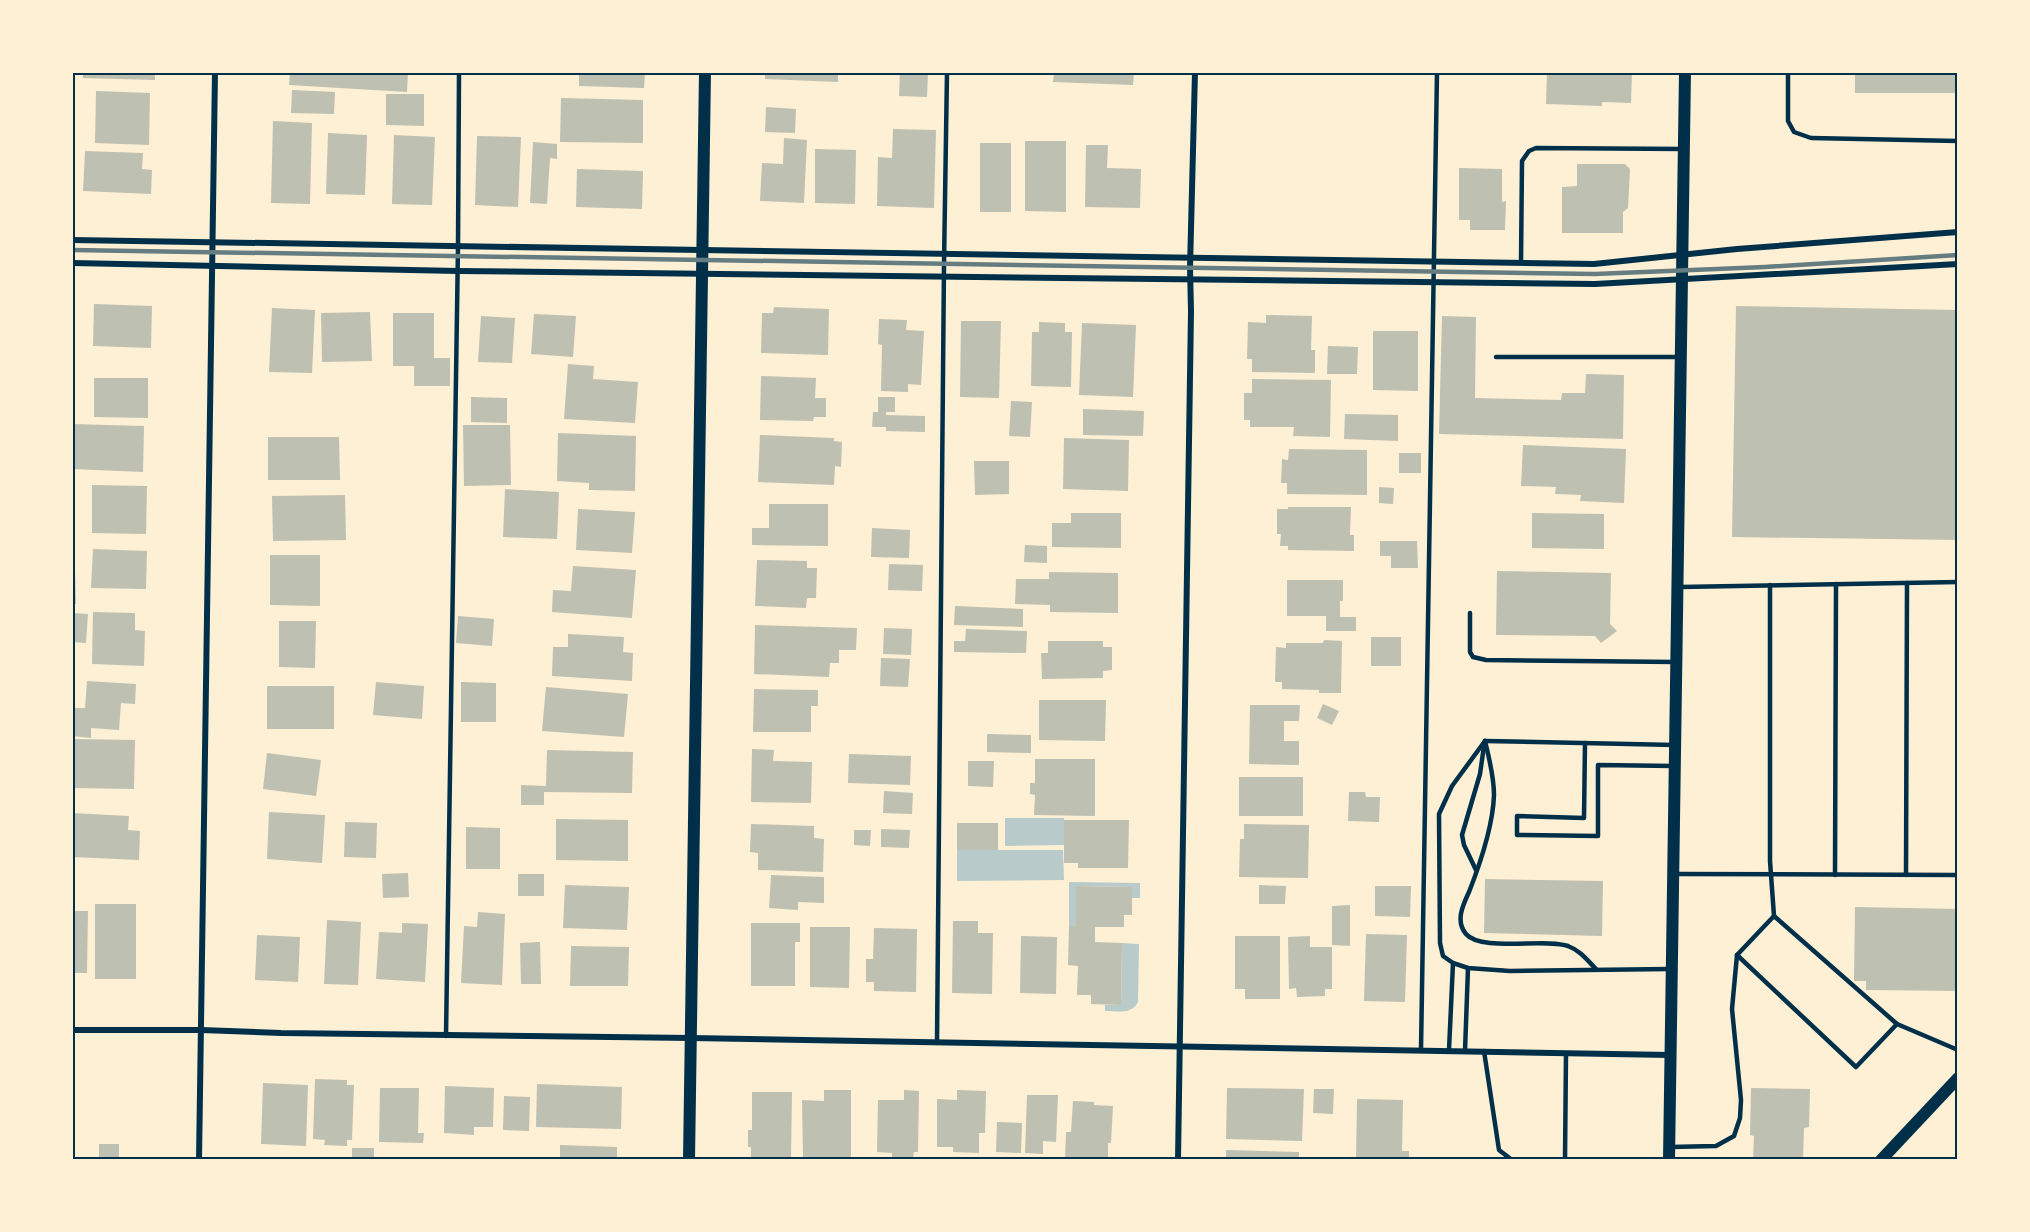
<svg xmlns="http://www.w3.org/2000/svg" width="2030" height="1232" font-family="Jost,sans-serif">
<rect width="100%" height="100%" fill="#fdf0d5"/>
<g fill="#b9caca">
<path d="M1005,818H1064V845L1005,846Z"/>
<path d="M957,850H1063L1064,880L957,881Z"/>
<path d="M1069,882L1140,883V898H1132V887L1077,886L1076,926H1069Z"/>
<path d="M1122,943L1139,944L1138,1002C1131,1015 1118,1011 1105,1011V1005H1121Z"/>
</g>
<g fill="#bec0b2">
<path d="M83,72H155V80L83,78Z"/>
<path d="M290,72L346,74V72H408L407,92L289,85Z"/>
<path d="M579,72H645L644,88L579,86Z"/>
<path d="M765,72H838V82L765,79Z"/>
<path d="M900,72L928,73L927,97L899,96Z"/>
<path d="M1054,72H1134L1133,85L1053,82Z"/>
<path d="M1547,72H1632L1631,103L1602,102V106L1546,104Z"/>
<rect x="1855" y="72" width="103" height="21"/>
<path d="M292,90L335,92L334,114L291,113Z"/>
<path d="M96,91L150,93L149,145L95,143Z"/>
<path d="M386,94H424V126L386,125Z"/>
<path d="M561,98L643,100V143L560,142Z"/>
<path d="M766,107L796,109L795,133L765,132Z"/>
<path d="M273,121L312,123L310,204L271,203Z"/>
<path d="M893,129L936,130L934,208L877,206L878,157L892,158Z"/>
<path d="M328,133L367,135L365,195L326,194Z"/>
<path d="M394,135L435,137L432,205L392,204Z"/>
<path d="M477,136L521,137L518,207L475,205Z"/>
<path d="M784,138L807,140L804,203L760,201L762,163L783,164Z"/>
<path d="M1025,141H1066V212L1025,211Z"/>
<path d="M533,142L557,144V159L550,158L547,204L530,203Z"/>
<rect x="980" y="143" width="31" height="69"/>
<path d="M1086,145H1108L1107,168L1141,169L1140,208L1085,207Z"/>
<path d="M815,149L856,150L855,204L815,203Z"/>
<path d="M85,151L143,153L142,169L152,170L151,194L83,191Z"/>
<path d="M1577,164H1625L1630,169L1628,208L1623,212V233H1562V187L1577,186Z"/>
<path d="M1459,168L1502,169V202L1506,201L1505,230H1470V220H1459Z"/>
<path d="M577,169L643,171L642,209L576,207Z"/>
<path d="M94,304L152,306L151,348L93,346Z"/>
<path d="M1736,306L1958,310V540L1732,537Z"/>
<path d="M774,307L829,309L828,355L761,353L762,313H773Z"/>
<path d="M272,308L315,310L312,373L269,372Z"/>
<path d="M370,312L372,361L322,362L321,313Z"/>
<path d="M393,313H434V358H450V386H414V366H393Z"/>
<path d="M534,314L576,316L573,357L531,354Z"/>
<path d="M1266,315L1312,316L1311,350H1315V373L1252,372V359H1247L1248,322L1266,323Z"/>
<path d="M481,316L515,318L512,363L478,362Z"/>
<path d="M1442,316L1476,317L1475,398L1561,400L1562,393H1585L1586,374L1624,375L1623,439L1439,434Z"/>
<path d="M879,319L907,320L906,330L924,331L921,385L908,384V392L881,391L882,345L878,344Z"/>
<path d="M961,321H1001L999,398L960,397Z"/>
<path d="M1039,322L1065,323V332H1072L1071,387L1031,386L1032,332H1039Z"/>
<path d="M1082,323L1136,325L1133,397L1079,395Z"/>
<path d="M1373,331H1418V391L1373,390Z"/>
<path d="M1328,346L1358,347L1357,374H1327Z"/>
<path d="M568,364L594,366L593,379L638,382L635,423L564,419Z"/>
<path d="M761,376L816,378L815,398H826V417H814L813,421L760,420Z"/>
<path d="M94,378H148V418L94,417Z"/>
<path d="M1252,379L1331,380L1330,437L1293,436L1294,427H1250V420H1244V393H1252Z"/>
<path d="M471,397L507,398V423L471,422Z"/>
<path d="M878,397H895V412H886V415L925,416V432L886,431V427H872L873,412H878Z"/>
<path d="M1011,401L1032,402L1030,437L1009,436Z"/>
<path d="M1083,409L1144,411L1143,436L1083,435Z"/>
<path d="M1345,414L1398,415V441L1344,439Z"/>
<path d="M72,424L144,426L143,472L72,469Z"/>
<path d="M463,425H510L511,485L464,486Z"/>
<path d="M558,433L636,436L635,491L589,490V483L557,481Z"/>
<path d="M760,435L834,438V441L842,442L841,467L835,466L834,485L758,482Z"/>
<path d="M268,437H339L340,480H268Z"/>
<path d="M1064,438L1129,440L1128,491L1063,489Z"/>
<path d="M1523,445L1626,449L1624,503L1580,501L1581,495L1555,494L1556,487L1521,486Z"/>
<path d="M1289,449L1367,450V495L1287,494V483H1281L1282,459L1288,460Z"/>
<rect x="1399" y="453" width="22" height="20"/>
<path d="M974,461H1009V494L975,495Z"/>
<path d="M92,485L147,486L146,534L92,533Z"/>
<path d="M1379,487L1394,488L1393,504L1379,503Z"/>
<path d="M505,489L559,492L557,539L503,537Z"/>
<path d="M345,495L346,540L273,541L272,496Z"/>
<path d="M769,504H828V546L752,545V528H769Z"/>
<path d="M1288,507H1351L1350,535H1354V551L1288,550V546H1280L1281,534H1277V509H1288Z"/>
<path d="M578,509L635,512L632,553L576,550Z"/>
<path d="M1071,513H1121V548L1052,547V523H1071Z"/>
<path d="M1532,513L1604,514V549L1532,548Z"/>
<path d="M872,528L910,530L909,558L871,557Z"/>
<path d="M1380,541H1417L1418,568H1391V556H1380Z"/>
<path d="M1025,545L1047,546V563L1024,562Z"/>
<path d="M93,549L147,551L146,589L91,588Z"/>
<path d="M270,555H320V606L270,605Z"/>
<path d="M757,560L807,561V568H817L816,598H807L806,608L755,606Z"/>
<path d="M889,564L923,565L922,591L888,590Z"/>
<path d="M573,566L636,570L632,618L552,612L553,590L571,591Z"/>
<path d="M72,568H75L76,604H72Z"/>
<path d="M1497,571L1611,573L1610,624L1617,631L1601,643L1595,636L1496,635Z"/>
<path d="M1049,572L1118,573V613L1050,612V605L1015,604L1016,579H1049Z"/>
<path d="M1287,580H1343V601H1340V617H1356V631H1326V616H1287Z"/>
<path d="M955,606L1023,609V627L954,625Z"/>
<path d="M93,612L135,613V630L145,631L144,666L92,664Z"/>
<path d="M72,613L88,614L86,643L72,642Z"/>
<path d="M458,616L494,619L492,646L456,643Z"/>
<path d="M279,621H316L315,668L279,667Z"/>
<path d="M755,625L857,628L856,650H839V663H830L829,677L754,674Z"/>
<path d="M884,628L912,629L911,655L883,654Z"/>
<path d="M966,629L1027,631L1026,653L954,652V641H965Z"/>
<path d="M568,634L624,637L623,652L633,653L632,681L552,676L553,647H568Z"/>
<rect x="1371" y="637" width="30" height="29"/>
<path d="M1324,640L1342,641L1341,693H1319V690L1282,689V682H1275L1276,647L1286,648V643H1323Z"/>
<path d="M1048,641H1103V647H1112V670L1103,671V678L1042,679L1041,653H1048Z"/>
<path d="M881,658L910,659L908,687L880,686Z"/>
<path d="M87,681L136,684L135,704L121,703L119,730L91,728V738L72,736L74,708H85Z"/>
<path d="M376,682L424,686L422,719L373,715Z"/>
<path d="M461,682L496,683V722H461Z"/>
<rect x="267" y="686" width="67" height="43"/>
<path d="M546,687L628,694L624,737L542,731Z"/>
<path d="M754,689L818,690V706H811V732H753Z"/>
<path d="M1039,700H1106L1105,741L1039,740Z"/>
<path d="M1323,704L1339,711L1332,725L1317,718Z"/>
<path d="M1250,705H1300L1299,721H1284V741H1299V765L1249,764Z"/>
<path d="M987,734L1031,735V753L987,752Z"/>
<path d="M72,739L135,740L134,789L72,788Z"/>
<path d="M752,749L774,750L773,761L812,762L811,803L751,802Z"/>
<path d="M547,750L633,752L632,793L544,792V805H521V785L546,786Z"/>
<path d="M267,753L321,760L316,796L263,789Z"/>
<path d="M849,754L911,756L910,785L848,783Z"/>
<path d="M1035,759H1095V816L1034,815L1035,795L1030,794V783H1035Z"/>
<path d="M968,761H994L993,787L968,786Z"/>
<rect x="1239" y="777" width="64" height="39"/>
<path d="M884,791L913,793L912,814L883,813Z"/>
<path d="M1349,792H1365L1366,797H1380L1379,822L1348,821Z"/>
<path d="M269,812L325,815L322,863L267,859Z"/>
<path d="M72,813L129,816L128,830L140,831L139,860L72,857Z"/>
<path d="M556,819L628,820V861L556,860Z"/>
<path d="M1064,820H1129L1128,868H1078V863H1064Z"/>
<path d="M345,822L377,823L376,858L344,857Z"/>
<rect x="957" y="823" width="41" height="27"/>
<path d="M751,824L814,826V838L824,839L823,872L758,870V853L750,852Z"/>
<path d="M1244,824L1309,825L1308,878L1239,877L1240,839H1244Z"/>
<path d="M466,827L500,828V869H466Z"/>
<path d="M881,829L910,830L909,848L881,847Z"/>
<path d="M854,830H871L870,846L854,845Z"/>
<path d="M408,873L409,897L383,898L382,874Z"/>
<rect x="518" y="874" width="26" height="22"/>
<path d="M771,875L824,877V903L798,902V910L769,908Z"/>
<path d="M1485,879L1603,881L1602,936L1484,933Z"/>
<path d="M565,885L629,887L627,930L563,928Z"/>
<path d="M1259,885L1286,886L1285,904H1259Z"/>
<path d="M1076,886L1132,887V915H1124V927H1095V942L1122,943L1121,1005L1091,1004V995H1077L1078,966L1068,965L1069,926H1076Z"/>
<path d="M1375,886H1411L1410,917L1375,916Z"/>
<rect x="95" y="904" width="41" height="75"/>
<path d="M1350,905V946L1332,945V906Z"/>
<path d="M1855,907L1958,909V991L1866,990V981H1854Z"/>
<path d="M72,911H88L87,973H72Z"/>
<path d="M478,912L505,914L502,985L461,983L464,926L477,927Z"/>
<path d="M327,920L361,922L358,985L324,984Z"/>
<path d="M953,921H978V933H993L992,994L952,993Z"/>
<path d="M402,923L428,924L425,982L376,979L379,932L402,933Z"/>
<path d="M751,923H800V942H795V986H751Z"/>
<path d="M810,927H850L849,988L810,987Z"/>
<path d="M874,928L917,929L916,992L874,991V982H866V959H873Z"/>
<path d="M1366,934L1407,935L1405,1002L1364,1001Z"/>
<path d="M257,935L300,937L298,982L255,980Z"/>
<path d="M1021,936L1057,937L1056,994L1020,993Z"/>
<path d="M1235,936H1280V999H1245V989H1235Z"/>
<path d="M1310,936V947H1332V989H1325V996L1297,997L1296,988L1289,989L1288,937Z"/>
<path d="M540,942L541,984H521L520,943Z"/>
<path d="M571,946L629,947L628,986H570Z"/>
<path d="M315,1079L347,1080V1085H354L352,1140H347V1146L324,1145L325,1140L313,1139Z"/>
<path d="M263,1083L308,1085L306,1146L261,1144Z"/>
<path d="M537,1084L622,1087L621,1129L536,1127Z"/>
<path d="M445,1086L494,1088L493,1127H474V1135L444,1133Z"/>
<path d="M380,1088H419L418,1133H424L423,1143L379,1142Z"/>
<path d="M1227,1088L1304,1089L1302,1141L1226,1139Z"/>
<path d="M1751,1088L1810,1089L1809,1127L1804,1128L1803,1160H1753L1754,1136L1750,1135Z"/>
<path d="M1314,1089H1334L1333,1114L1313,1113Z"/>
<path d="M824,1090H851V1160L803,1158L802,1100L824,1101Z"/>
<path d="M904,1090L919,1091L918,1152H914L913,1159L892,1158V1153L877,1152L878,1100H904Z"/>
<path d="M957,1090L986,1091L985,1133H979V1153L953,1152V1147H937V1099L957,1100Z"/>
<path d="M752,1092H792L791,1160H751V1147H748V1130H752Z"/>
<path d="M1027,1095H1058L1056,1142L1043,1141V1154L1025,1153Z"/>
<path d="M504,1096L530,1097L529,1131L503,1130Z"/>
<path d="M1357,1099L1403,1100L1402,1151H1409V1160H1356Z"/>
<path d="M1073,1101L1094,1102V1105L1113,1106L1111,1143H1108V1160H1065L1066,1132H1071Z"/>
<path d="M997,1122L1022,1123L1021,1153L996,1152Z"/>
<rect x="99" y="1144" width="20" height="16"/>
<path d="M560,1145L617,1147V1160H560Z"/>
<path d="M352,1148H374V1160H334V1157H352Z"/>
<path d="M1226,1150L1299,1152V1160H1226Z"/>
<path d="M969,1157L995,1158V1160H969Z"/>
</g>
<g fill="none" stroke-linecap="round" stroke-linejoin="round">
<g stroke="#003049" stroke-width="4.5">
<path d="M1788,72V121L1794,132L1811,138L1958,141"/>
<path d="M1521,263L1522,161L1529,151L1536,148L1684,149"/>
<path d="M1496,357H1680"/>
<path d="M1770,585V861L1774,916L1897,1024L1958,1050"/>
<path d="M1680,587L1958,582"/>
<path d="M1470,613V652L1473,657L1486,660L1676,662"/>
<path d="M1485,741L1452,786L1439,814L1440,943L1443,956L1453,963L1468,968L1510,971L1670,969"/>
<path d="M1485,741C1489,758 1494,776 1494,795C1493,824 1480,864 1469,892C1463,905 1455,921 1466,934C1481,952 1545,938 1568,946C1581,951 1587,960 1596,969"/>
<path d="M1485,741L1675,745"/>
<path d="M1585,743L1584,818L1517,816V835L1598,836V765L1674,766"/>
<path d="M1476,870L1464,845L1462,835L1480,774L1484,746"/>
<path d="M1676,874L1958,875"/>
<path d="M1835,875L1836,584"/>
<path d="M1906,875L1907,583"/>
<path d="M1737,955L1856,1067L1897,1024"/>
<path d="M446,1036L458,246L459,72"/>
<path d="M937,1043L944,264L947,72"/>
<path d="M1421,1050L1437,72"/>
<path d="M1449,1050L1453,963"/>
<path d="M1465,1051L1468,968"/>
<path d="M1484,1051L1499,1150L1512,1160"/>
<path d="M1670,1147L1716,1146L1734,1136L1740,1118L1741,1100L1732,1009L1737,955L1774,916"/>
<path d="M1565,1160L1566,1053"/>
</g>
<g stroke="#003049" stroke-width="6">
<path d="M72,240L1594,264L1737,249L1958,232"/>
<path d="M72,263L458,271L1595,284L1958,264"/>
<path d="M72,1030H201L281,1033L691,1038L1670,1055"/>
<path d="M199,1160L215,72"/>
<path d="M1178,1160L1191,311L1190,268L1195,72"/>
</g>
<g stroke="#003049" stroke-width="12">
<path d="M689,1160L705,72"/>
<path d="M1669,1160L1685,72"/>
<path d="M1881,1160L1958,1078"/>
</g>
<path stroke="#657d81" stroke-width="4.5" d="M72,250L1595,274L1765,267L1958,255"/>
</g>
<rect width="2030" height="1232" fill="none" stroke="#fdf0d5" stroke-width="147"/>
<rect x="74" y="74" width="1882" height="1084" fill="none" stroke="#003049" stroke-width="2"/>
</svg>
